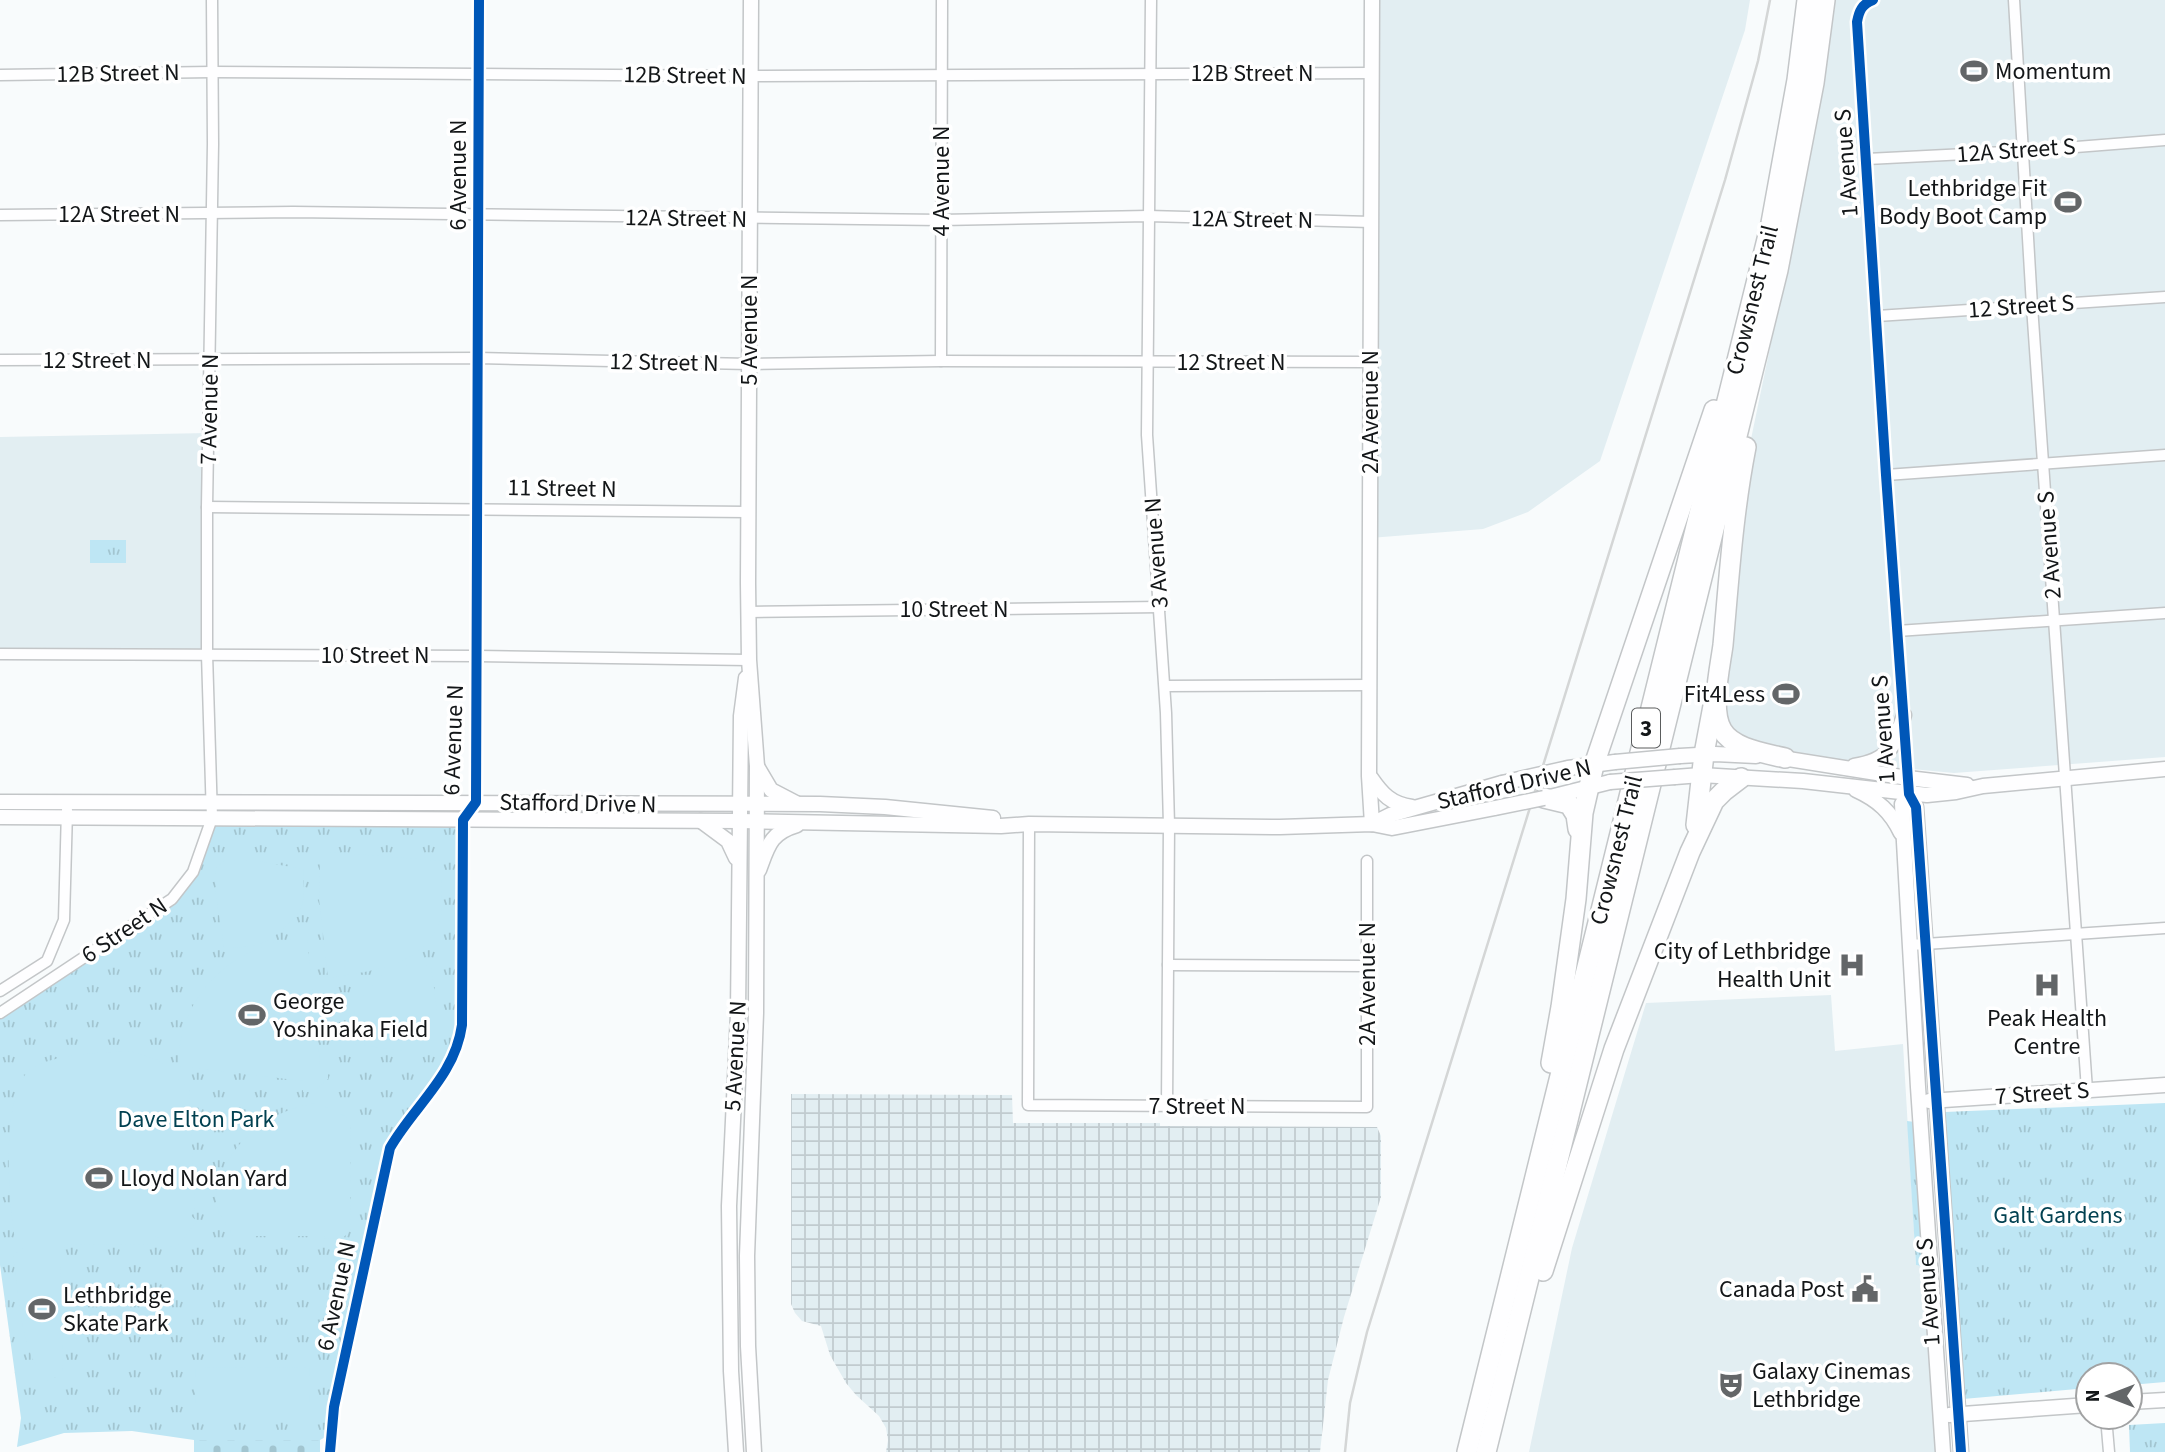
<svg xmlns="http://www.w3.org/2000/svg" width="2165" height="1452" font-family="'Source Sans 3',sans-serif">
<defs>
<pattern id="industrial-grid" width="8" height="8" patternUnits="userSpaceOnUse" patternTransform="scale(1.75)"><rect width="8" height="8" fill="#e2eef2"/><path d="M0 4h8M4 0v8" fill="none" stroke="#c1cbcf"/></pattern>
<pattern id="grass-tufts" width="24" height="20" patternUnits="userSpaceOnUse" patternTransform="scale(1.75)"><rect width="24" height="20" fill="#bee6f4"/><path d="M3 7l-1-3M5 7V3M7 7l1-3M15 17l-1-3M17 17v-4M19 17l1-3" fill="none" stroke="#a2c5d0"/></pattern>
<pattern id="cemetery-stones" width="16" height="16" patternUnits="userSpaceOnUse" patternTransform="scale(1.75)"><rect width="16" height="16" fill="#bee6f4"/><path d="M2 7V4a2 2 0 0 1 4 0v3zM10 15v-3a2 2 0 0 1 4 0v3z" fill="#a2c5d0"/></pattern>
</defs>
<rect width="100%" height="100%" fill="#f8fbfc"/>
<g fill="#e2eef2">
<path d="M1372,0H1750L1745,30L1600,461L1528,512L1483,529L1370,538Z"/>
<path d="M1830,0H2165V757L1954,773L1891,767L1890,725L1882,750L1853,763L1788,754L1732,737L1719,709L1746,463L1781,295Z"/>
<path d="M208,433L207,654H0V437Z"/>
<path d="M1831,995L1835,1051L1903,1044L1916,1265L1924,1267L1937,1452H1529L1572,1248L1646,1003Z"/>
</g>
<path fill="url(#industrial-grid)" d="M791,1094L1012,1095L1013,1123H1160V1126L1377,1127L1381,1136V1197L1344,1317L1328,1380L1320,1452H886L888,1440L886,1428L879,1416L856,1395L846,1383L830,1355L821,1326L802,1321L795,1313L791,1304Z"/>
<g fill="url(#grass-tufts)">
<rect x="90" y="540" width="36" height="23"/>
<path d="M212,818L463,820L462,1014L454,1057L390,1149L331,1434L320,1440H194L132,1431L64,1433L17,1447L21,1418L0,1265V1013L172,899L193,872Z"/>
<path d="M2165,1103V1382L2130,1385V1375H2088V1388L1963,1399L1945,1112Z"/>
<path d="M1907,1121L1915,1122L1924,1267L1916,1265Z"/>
<path d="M2165,1423V1452H2130L2129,1425Z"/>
</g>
<rect fill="url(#cemetery-stones)" x="194" y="1440" width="126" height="12"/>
<g fill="#bee6f4">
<path d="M328,852L442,861L441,917C426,967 371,971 328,978L319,899L320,860Z"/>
<path d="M225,860L257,861L303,869C303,879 305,891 303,901C301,916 271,942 257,945C247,948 235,947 224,947L216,896L215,869Z"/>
<path d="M292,939H307L320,1064H328V1079L313,1092H303V1081L179,1066C176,1000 229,948 292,939Z"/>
<path d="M402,965L431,966L437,1010V1044L429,1051H405L353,1044L355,1005L382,975Z"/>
<path d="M130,1051L158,1060L189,1089L195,1210L191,1216L197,1221L175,1249L156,1236L150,1244L65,1245L60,1272L63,1301L62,1374L48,1381C20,1355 20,1299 14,1264L13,1255L26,1246H16C8,1200 0,1097 30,1069C57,1053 99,1053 130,1051Z"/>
<path d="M317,1103L351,1119L350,1226L352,1228L343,1238L325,1239L324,1236H233C228,1226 217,1213 216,1202C215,1196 218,1186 220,1180C233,1137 274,1109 317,1103Z"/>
<path d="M310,1367L309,1420H196L195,1368Z"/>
</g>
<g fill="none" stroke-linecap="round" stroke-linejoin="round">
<defs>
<g id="street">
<path d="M1151,0L1147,435L1166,713L1169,825L1167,1106"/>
<path d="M1873,0C1862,4 1859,11 1857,22L1886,475L1908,778"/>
<path d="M2014,0L2032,306L2087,1090"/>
<path d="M0,75L212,72L751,76L1371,73"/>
<path d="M1867,159L2025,151L2165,140"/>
<path d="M0,215L293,212L941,220L1148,216L1371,222"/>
<path d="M1877,316L2165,297"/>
<path d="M0,360L478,358L749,364L941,361L1371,362"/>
<path d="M941,361L942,0"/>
<path d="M1886,475L2165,455"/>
<path d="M207,507L748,512"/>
<path d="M748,612L1161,607"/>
<path d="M1897,631L2165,613"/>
<path d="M0,654L478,656L749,660"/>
<path d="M1165,686L1370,685"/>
<path d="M1029,824L1028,1105L1367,1107V861"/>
<path d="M1910,945L2165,928"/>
<path d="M1168,965L1367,966"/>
<path d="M0,991L47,961L64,920L67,810"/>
<path d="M0,1013L172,899L193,872L212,818L207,654V507L213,144L212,0"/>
<path d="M2106,1417L2109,1452"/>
<path d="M330,1452L334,1407L390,1148C414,1106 455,1076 462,1025L463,820L476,802L479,0"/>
</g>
<g id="secondary">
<path d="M751,0L748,583L749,660L757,766L756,1013L747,1256L748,1346L754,1452"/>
<path d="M1372,0L1369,776L1372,824"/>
<path d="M1680,756L1715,754L1756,756"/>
<path d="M1776,757L1908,778L1967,785"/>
<path d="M1854,766C1890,760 1894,747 1904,715"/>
<path d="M758,768L771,790L796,803"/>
<path d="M1568,768L1615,762"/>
<path d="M1675,777L1701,775L1803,781L1927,795L1956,792L1983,786L2165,769"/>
<path d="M1371,778C1382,794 1391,804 1412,807"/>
<path d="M1908,778L1909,794L1916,807L1961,1452"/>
<path d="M1856,790C1878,800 1891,812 1901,833"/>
<path d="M1909,794L1902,804L1904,842L1918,1087L1943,1452"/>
<path d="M1550,797L1610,782"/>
<path d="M0,802L820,804L885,807L993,818"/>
<path d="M0,817L740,821L1001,826L1029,824L1280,827L1372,824L1392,828L1495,808"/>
<path d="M701,821L728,841L736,858"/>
<path d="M1372,824L1390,815L1502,783"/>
<path d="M759,870C768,846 770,833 797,825"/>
<path d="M1929,1101L2165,1085"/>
<path d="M2130,1402L2165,1400"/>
<path d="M1949,1415L2088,1405"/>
<path d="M736,1452L731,1371L729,1206L738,1014L741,716L746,678"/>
</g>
<g id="highway">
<path d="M1746,447C1733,513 1729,579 1723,645C1720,668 1710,709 1722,730C1733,749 1765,753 1785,758"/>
<path d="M1544,798L1569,804L1576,815L1578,829"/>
<path d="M1696,825L1704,754L1713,706"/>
<path d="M1551,1063L1561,1007L1576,899L1583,813L1594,765L1714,410"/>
<path d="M1543,1271L1614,1049L1690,852L1714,801L1724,791L1741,778"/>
<path d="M1467,1452L1771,223L1797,80L1807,0"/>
<path d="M1486,1452L1778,270L1814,83L1825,0"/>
</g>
</defs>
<use href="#street" stroke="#c3c6c8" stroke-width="13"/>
<use href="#secondary" stroke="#c3c6c8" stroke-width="17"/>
<use href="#highway" stroke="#c3c6c8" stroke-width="22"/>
<use href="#street" stroke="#fefeff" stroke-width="10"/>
<use href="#secondary" stroke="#fefeff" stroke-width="14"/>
<use href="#highway" stroke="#fefeff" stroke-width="19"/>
<path stroke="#d4d6d6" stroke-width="2.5" d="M1345,1452L1350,1403L1367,1332L1725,180L1758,61L1770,0"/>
<defs>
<g id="secondary-bridge">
<path d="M1615,762L1680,756"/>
<path d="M1610,782L1675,777"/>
<path d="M1502,783L1568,768"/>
<path d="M1495,808L1544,798"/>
</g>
</defs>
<use href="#secondary-bridge" stroke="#c3c6c8" stroke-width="17" stroke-linecap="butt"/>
<use href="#secondary-bridge" stroke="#fefeff" stroke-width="14"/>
<defs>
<g id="cycleway">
<path d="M1873,0C1862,4 1859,11 1857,22L1886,475L1909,794L1916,807L1961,1452"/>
<path d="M330,1452L334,1407L390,1148C414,1106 455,1076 462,1025L463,820L476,802L479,0"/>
</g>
</defs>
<use href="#cycleway" stroke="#fff" stroke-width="15"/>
<use href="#cycleway" stroke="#0057b8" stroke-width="10"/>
</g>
<defs>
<symbol id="stadium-bare" viewBox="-9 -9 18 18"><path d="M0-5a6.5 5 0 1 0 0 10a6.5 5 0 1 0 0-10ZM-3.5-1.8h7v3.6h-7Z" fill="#636668" stroke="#fff" stroke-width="2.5" paint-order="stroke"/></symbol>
<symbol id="hospital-bare" viewBox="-9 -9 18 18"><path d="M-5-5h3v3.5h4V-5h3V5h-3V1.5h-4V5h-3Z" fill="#636668" stroke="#fff" stroke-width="2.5" paint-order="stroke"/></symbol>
<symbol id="civic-bare" viewBox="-9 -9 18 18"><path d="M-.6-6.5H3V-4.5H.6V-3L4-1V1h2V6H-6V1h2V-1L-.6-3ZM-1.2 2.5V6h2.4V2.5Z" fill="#636668" stroke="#fff" stroke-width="2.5" paint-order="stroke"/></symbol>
<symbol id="theatre-bare" viewBox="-9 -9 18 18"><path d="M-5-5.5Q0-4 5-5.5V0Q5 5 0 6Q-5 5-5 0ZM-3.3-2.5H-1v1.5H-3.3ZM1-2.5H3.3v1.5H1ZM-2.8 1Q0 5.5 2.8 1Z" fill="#636668" stroke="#fff" stroke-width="2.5" paint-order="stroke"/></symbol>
</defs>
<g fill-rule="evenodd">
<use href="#stadium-bare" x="1955" y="52" width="38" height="38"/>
<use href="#stadium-bare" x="2049" y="183" width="38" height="38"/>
<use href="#stadium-bare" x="1767" y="675" width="38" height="38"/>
<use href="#hospital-bare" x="1833" y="946" width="38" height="38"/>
<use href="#hospital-bare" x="2028" y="966" width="38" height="38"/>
<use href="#stadium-bare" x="233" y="996" width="38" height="38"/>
<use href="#stadium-bare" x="80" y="1159" width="38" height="38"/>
<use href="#civic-bare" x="1846" y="1270" width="38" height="38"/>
<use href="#stadium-bare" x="23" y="1290" width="38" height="38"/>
<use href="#theatre-bare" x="1712" y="1366" width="38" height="38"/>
</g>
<g text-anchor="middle" stroke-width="7" stroke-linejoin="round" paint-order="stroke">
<rect fill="#fff" stroke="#5a5c5d" stroke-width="2" x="1632" y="708.5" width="28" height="39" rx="5"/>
<g font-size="23" font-weight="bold" fill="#131618">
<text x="1646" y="736">3</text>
</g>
<g font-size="24" fill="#131618" stroke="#fff" text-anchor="start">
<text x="1995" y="79">Momentum</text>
<text x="2047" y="196" text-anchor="end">Lethbridge Fit<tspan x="2047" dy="28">Body Boot Camp</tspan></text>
<text x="1765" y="702" text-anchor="end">Fit4Less</text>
<text x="1831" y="959" text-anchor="end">City of Lethbridge<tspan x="1831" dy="28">Health Unit</tspan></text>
<text x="273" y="1009">George<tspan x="273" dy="28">Yoshinaka Field</tspan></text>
<text x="2047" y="1026" text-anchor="middle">Peak Health<tspan x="2047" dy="28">Centre</tspan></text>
<text x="120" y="1186">Lloyd Nolan Yard</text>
<text x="1844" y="1297" text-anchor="end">Canada Post</text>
<text x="63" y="1303">Lethbridge<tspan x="63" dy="28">Skate Park</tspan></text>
<text x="1752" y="1379">Galaxy Cinemas<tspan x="1752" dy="28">Lethbridge</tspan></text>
</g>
<g font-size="24" fill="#131618" stroke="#fff">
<text transform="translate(118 73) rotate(-1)" y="8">12B Street N</text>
<text x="1252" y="81">12B Street N</text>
<text transform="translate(685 75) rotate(1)" y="8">12B Street N</text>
<text transform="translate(2016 150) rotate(-4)" y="8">12A Street S</text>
<text transform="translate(1846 163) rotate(-94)" y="8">1 Avenue S</text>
<text transform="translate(458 175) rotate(-90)" y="8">6 Avenue N</text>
<text transform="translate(941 181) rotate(-90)" y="8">4 Avenue N</text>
<text x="119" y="222">12A Street N</text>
<text transform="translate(686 218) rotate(1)" y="8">12A Street N</text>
<text transform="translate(1252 219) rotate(1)" y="8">12A Street N</text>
<text transform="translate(1752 300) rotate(-76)" y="8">Crowsnest Trail</text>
<text transform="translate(2021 306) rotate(-4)" y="8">12 Street S</text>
<text transform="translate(749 330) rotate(-90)" y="8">5 Avenue N</text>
<text x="97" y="368">12 Street N</text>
<text transform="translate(664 362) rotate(1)" y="8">12 Street N</text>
<text x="1231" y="370">12 Street N</text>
<text transform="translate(209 409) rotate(-89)" y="8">7 Avenue N</text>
<text transform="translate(1370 412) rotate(-90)" y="8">2A Avenue N</text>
<text transform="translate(562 488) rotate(1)" y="8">11 Street N</text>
<text transform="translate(2049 545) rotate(-94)" y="8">2 Avenue S</text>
<text transform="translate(1156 553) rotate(-94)" y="8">3 Avenue N</text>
<text x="954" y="617">10 Street N</text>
<text x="375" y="663">10 Street N</text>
<text transform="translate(1883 729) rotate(-94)" y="8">1 Avenue S</text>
<text transform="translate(453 740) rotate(-88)" y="8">6 Avenue N</text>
<text transform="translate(1514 784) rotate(-13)" y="8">Stafford Drive N</text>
<text transform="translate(578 803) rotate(1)" y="8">Stafford Drive N</text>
<text transform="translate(1616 850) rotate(-76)" y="8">Crowsnest Trail</text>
<text transform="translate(124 930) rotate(-34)" y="8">6 Street N</text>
<text transform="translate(1367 984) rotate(-90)" y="8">2A Avenue N</text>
<text transform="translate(735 1056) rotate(-87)" y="8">5 Avenue N</text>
<text transform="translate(2042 1093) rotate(-4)" y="8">7 Street S</text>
<text x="1197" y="1114">7 Street N</text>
<text transform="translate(1928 1292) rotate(-94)" y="8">1 Avenue S</text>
<text transform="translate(336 1296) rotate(-78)" y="8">6 Avenue N</text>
</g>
<g font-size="24" fill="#024151" stroke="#fff">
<text x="196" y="1127">Dave Elton Park</text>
<text x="2058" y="1223">Galt Gardens</text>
</g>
</g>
<g transform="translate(2109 1396) rotate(270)"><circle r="33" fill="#ffffff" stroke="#a1a2a3" stroke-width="2"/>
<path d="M0-5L12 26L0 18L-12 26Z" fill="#636668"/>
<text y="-10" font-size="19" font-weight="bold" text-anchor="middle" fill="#131618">N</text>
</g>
</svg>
